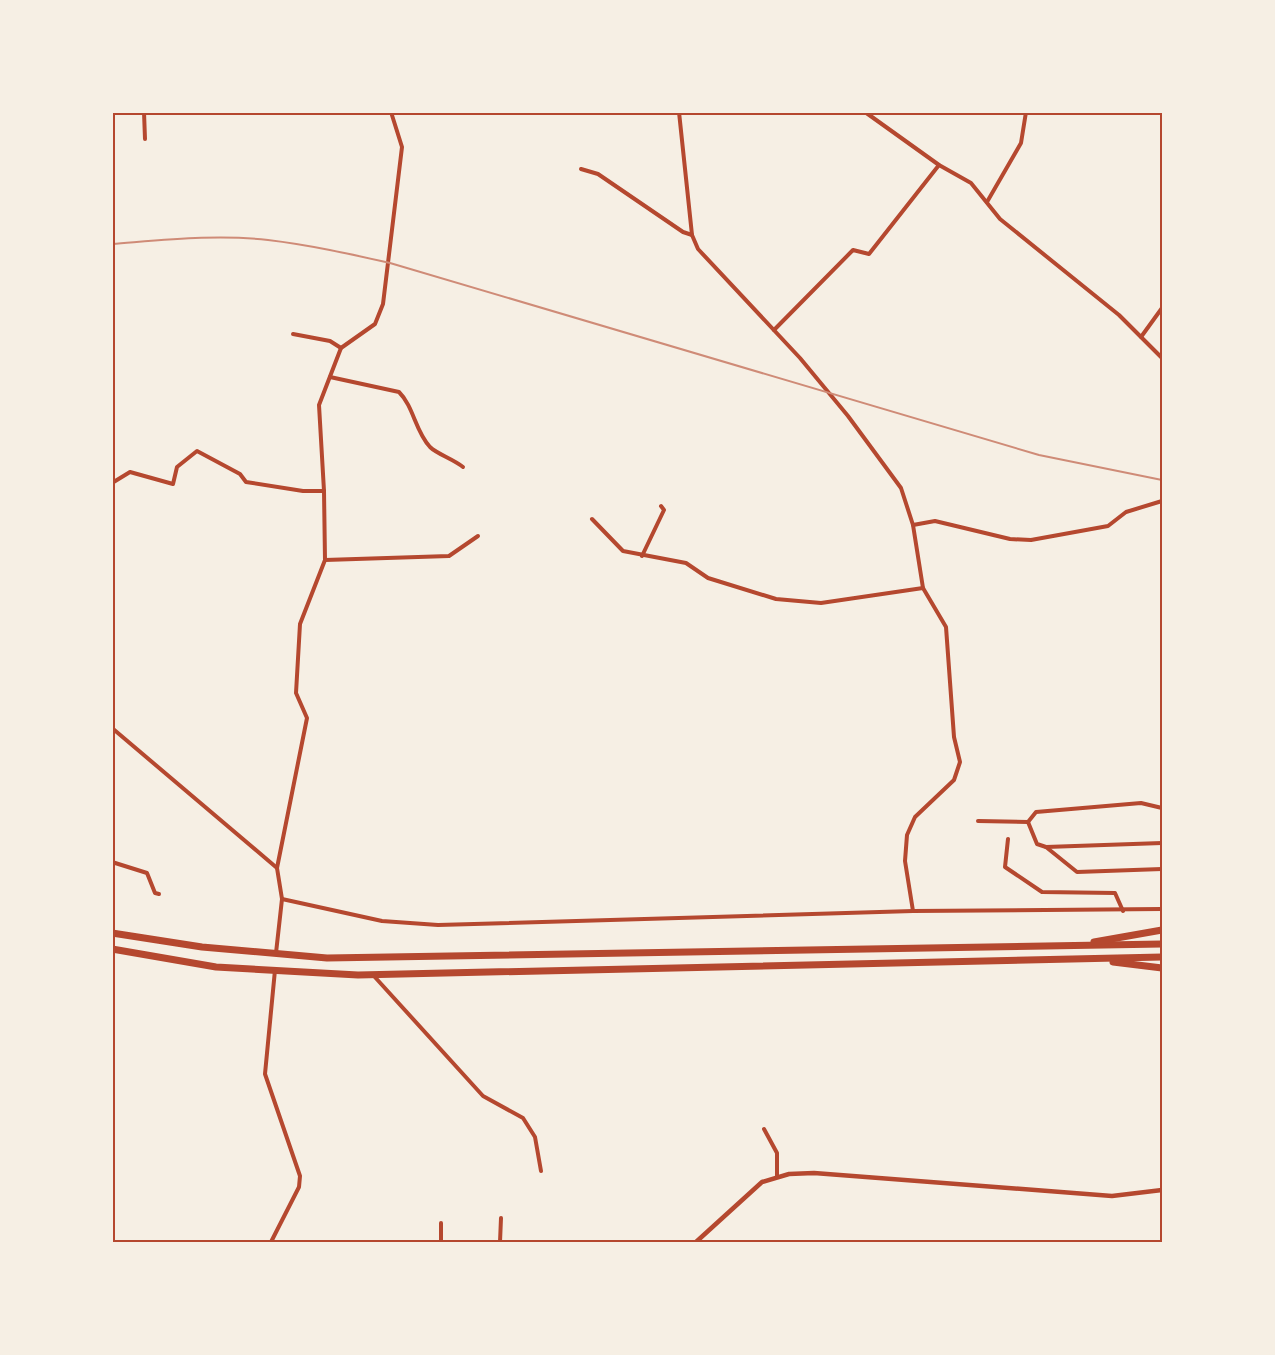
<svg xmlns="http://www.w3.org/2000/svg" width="1275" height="1355" font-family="'Public Sans',sans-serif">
<rect width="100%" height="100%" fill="#f6efe4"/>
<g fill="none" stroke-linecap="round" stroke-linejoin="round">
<g stroke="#b5482f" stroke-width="4">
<path d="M144,112L145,139"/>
<path d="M679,112L692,235L698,249L800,358L848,416L901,488L913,525L923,588L946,627L954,737L960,762L954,780L915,817L907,835L905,861L913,911"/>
<path d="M865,112L939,165L971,183L1000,219L1119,315L1162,358"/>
<path d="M581,169L598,174L683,232L692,235"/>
<path d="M987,202L1021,143L1026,112"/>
<path d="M774,330L853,250L869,254L939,165"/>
<path d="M293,334L330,341L341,348"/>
<path d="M1141,337L1162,308"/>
<path d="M330,377L399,392C414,407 415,431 430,447C437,454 453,459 463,467"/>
<path d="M112,483L130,472L173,484L177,467L197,451L240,474L246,482L303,491H324"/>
<path d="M592,519L623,551L686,563L708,578L776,599L821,603L923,588"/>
<path d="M913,525L935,521L1010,539L1031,540L1108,526L1126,512L1162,501"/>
<path d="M642,556L664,510L661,506"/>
<path d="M325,560L449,556L478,536"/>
<path d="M112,728L277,868"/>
<path d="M978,821L1028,822L1037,844L1046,847L1077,872L1162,869"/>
<path d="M1028,822L1036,812L1141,803L1162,808"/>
<path d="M1008,839L1005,867L1042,892L1115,893L1123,911"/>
<path d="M1046,847L1162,843"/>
<path d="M112,862L147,873L155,893L159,894"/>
<path d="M282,899L382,921L438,925L913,911L1162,909"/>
<path d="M276,953L282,899L277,868L307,718L296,693L300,624L325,560L324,491L319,405L341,348L375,324L383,304L402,147L391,112"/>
<path d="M373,975L483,1096L523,1118L535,1137L541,1171"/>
<path d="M764,1129L777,1153V1177"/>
<path d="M441,1223V1242"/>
<path d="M271,1242L299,1187L300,1176L265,1074L275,970"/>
<path d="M500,1242L501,1218"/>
</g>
<path stroke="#b5482f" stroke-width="4.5" d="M696,1242L762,1182L789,1174L814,1173L1112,1196L1162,1190"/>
<g stroke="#b5482f" stroke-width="7">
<path d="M112,933L202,947L327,958L1162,944"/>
<path d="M1094,942L1162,930"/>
<path d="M112,949L216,967L358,975L1162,957"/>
<path d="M1113,962L1162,968"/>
</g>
<path stroke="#cf8b77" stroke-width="2" d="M112,244C164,240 217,234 268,240C310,245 350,254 390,263L1039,455L1162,480"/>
</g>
<rect width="1275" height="1355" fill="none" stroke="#f6efe4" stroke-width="228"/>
<rect x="114" y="114" width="1047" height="1127" fill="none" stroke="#b5482f" stroke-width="2"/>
</svg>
